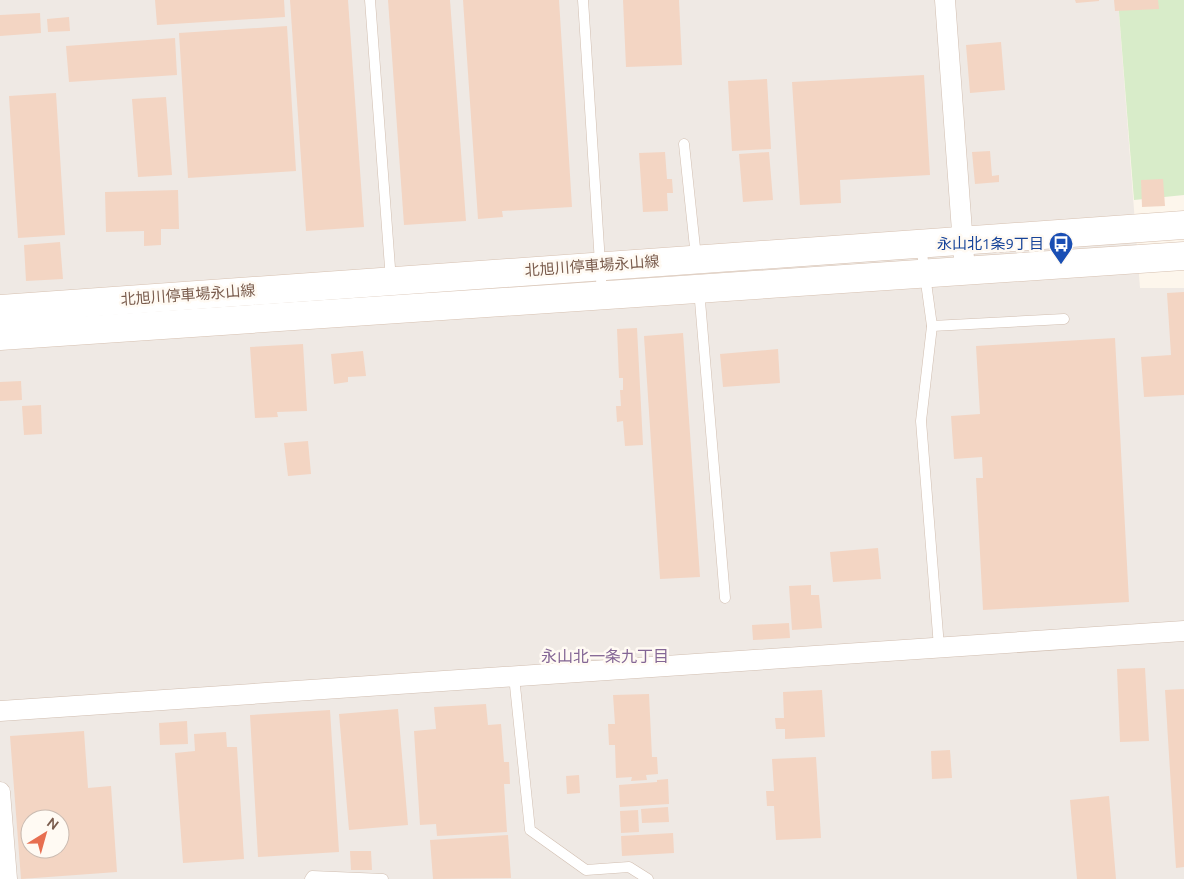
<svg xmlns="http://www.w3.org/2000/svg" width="1184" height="879" font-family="Ubuntu,'Noto Sans JP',sans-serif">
<rect width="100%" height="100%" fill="#fdf6ec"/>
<path fill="#efe9e4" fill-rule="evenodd" d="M0,0H1118L1140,288H1184V879H0ZM30,819H60V849H30Z"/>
<path fill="#d8ecc9" d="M1118,0H1184V195L1134,200Z"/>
<g fill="#f3d5c3" fill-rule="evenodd">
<path d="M155,0H284L285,17L157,25Z"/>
<path d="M290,0H348L364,227L306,231Z"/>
<path d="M388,0H450L466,221L404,225Z"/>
<path d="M463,0H559L572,207L502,211L503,217L478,219Z"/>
<path d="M623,0H679L682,65L626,67Z"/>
<path d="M1075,0H1099V1L1076,3Z"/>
<path d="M1114,0H1158L1159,9L1115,11Z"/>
<path d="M40,13L41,33L0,36V15Z"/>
<path d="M69,17L70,31L48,32L47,19Z"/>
<path d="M287,26L296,171L188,178L179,33Z"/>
<path d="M175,38L177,75L69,82L66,46Z"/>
<path d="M1001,42L1005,90L970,93L966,45Z"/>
<path d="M924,75L930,175L840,180L841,203L800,205L792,82Z"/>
<path d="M767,79L771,149L732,151L728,81Z"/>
<path d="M56,93L65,235L18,238L9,96Z"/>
<path d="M166,97L172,175L138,177L132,99Z"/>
<path d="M990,151L992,176L999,175V182L975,184L972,152Z"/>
<path d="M665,152L667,179H672L673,193H667L668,211L643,212L639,153Z"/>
<path d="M769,152L773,200L743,202L739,154Z"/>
<path d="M1163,179L1165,206L1142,207L1141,180Z"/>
<path d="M178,190L179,229H161V245L144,246V231L106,232L105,192Z"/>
<path d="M60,242L63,279L26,281L24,245Z"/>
<path d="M1184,292V395L1144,397L1141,357L1171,355L1167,293Z"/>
<path d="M637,328L643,445L625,446L623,421L617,422L616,406H621L620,390H623V378H619L617,329Z"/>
<path d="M683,333L700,577L660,579L644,336Z"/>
<path d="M1115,338L1129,602L983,610L976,478H983L982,457L954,459L951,416L980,414L976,346Z"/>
<path d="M303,344L307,411L277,412L278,417L255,418L250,347Z"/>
<path d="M778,349L780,383L723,387L720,354Z"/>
<path d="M363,351L366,376L348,377V382L334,384L331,354Z"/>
<path d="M21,381L22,400L0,401V382Z"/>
<path d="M41,405L42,434L24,435L22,406Z"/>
<path d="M308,441L311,474L288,476L284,443Z"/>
<path d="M878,548L881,579L833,582L830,552Z"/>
<path d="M811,585V595H819L822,628L792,630L789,586Z"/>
<path d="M789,623L790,638L753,640L752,625Z"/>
<path d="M1145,668L1149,741L1120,742L1117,669Z"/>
<path d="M1184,689V867L1176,868L1165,690Z"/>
<path d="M822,690L825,737L785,739V729H776L775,718H784L783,692Z"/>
<path d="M649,694L652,757H657L658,774L646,775L647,780L631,781L632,777L616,778L615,745H609L608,724H615L613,695Z"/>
<path d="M486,704L488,725L501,724L504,762H509L510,784H504L507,832L437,836L436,824L420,825L414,731L436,729L434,707Z"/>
<path d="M398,709L408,825L349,830L339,714Z"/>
<path d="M330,710L339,852L258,857L250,715Z"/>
<path d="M187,721L188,744L160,745L159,723Z"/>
<path d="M84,731L88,788L111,786L117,872L21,879L10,736ZM30,819H60V849H30Z"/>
<path d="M226,732L227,747H237L244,859L183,863L175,753L195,751L194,734Z"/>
<path d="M950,750L952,778L932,779L931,751Z"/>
<path d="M816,757L821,838L776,840L774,806H767L766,791H774L772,759Z"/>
<path d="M579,775L580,793L567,794L566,776Z"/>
<path d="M668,779L669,804L620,807L619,785L657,782V780Z"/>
<path d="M1109,796L1116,879H1077L1070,800Z"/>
<path d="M668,807L669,822L642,823L641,809Z"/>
<path d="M638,810L639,832L621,833L620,811Z"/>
<path d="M673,833L674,853L622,856L621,836Z"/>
<path d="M508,835L511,878L433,879L430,840Z"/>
<path d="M350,851H371L372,870H351Z"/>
</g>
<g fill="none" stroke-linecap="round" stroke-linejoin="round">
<defs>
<g id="lane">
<path d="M370,0L391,281"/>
<path d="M583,0L602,294"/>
<path d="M684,144L696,257"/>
<path d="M921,246L932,326L921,421L939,647"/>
<path d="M699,289L725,598"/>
<path d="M932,326L1064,319"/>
<path d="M514,676L530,830L586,870L629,867L648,879"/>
<path d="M310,879L312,876L383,879"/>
</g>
<g id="street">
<path d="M945,0L965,272"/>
<path d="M0,711L1184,631"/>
<path d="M0,792L7,879"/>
</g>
<g id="secondary">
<path d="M0,309L1184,225"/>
<path d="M0,336L1184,256"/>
</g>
</defs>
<use href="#lane" stroke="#d1beb0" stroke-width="11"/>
<use href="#street" stroke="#d1beb0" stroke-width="21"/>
<use href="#secondary" stroke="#d6c0b0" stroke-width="29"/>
<use href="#lane" stroke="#fff" stroke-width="10"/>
<use href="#street" stroke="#fff" stroke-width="20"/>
<use href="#secondary" stroke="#fff" stroke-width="28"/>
</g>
<defs>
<symbol id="bus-pin" viewBox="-11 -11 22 30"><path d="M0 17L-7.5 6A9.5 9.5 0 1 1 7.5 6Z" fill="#1a4fb4" stroke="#fffaf3"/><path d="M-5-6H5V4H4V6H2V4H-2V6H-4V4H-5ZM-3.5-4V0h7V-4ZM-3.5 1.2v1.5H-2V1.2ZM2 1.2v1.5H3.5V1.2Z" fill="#fff"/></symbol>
</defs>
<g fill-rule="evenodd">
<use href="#bus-pin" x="1047" y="230" width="28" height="38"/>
</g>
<g text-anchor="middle" stroke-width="5" stroke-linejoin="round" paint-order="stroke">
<g font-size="15" fill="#164399" stroke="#fffaf3" text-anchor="end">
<text x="1044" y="249">永山北1条9丁目</text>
</g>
<g font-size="15" fill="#7a5c4d" stroke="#fffaf3">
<text transform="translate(592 266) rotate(-4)" y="5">北旭川停車場永山線</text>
<text transform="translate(188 295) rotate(-4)" y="5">北旭川停車場永山線</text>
</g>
<g font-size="16" fill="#846695" stroke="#fffaf3">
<text x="605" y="662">永山北一条九丁目</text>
</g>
</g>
<g transform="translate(45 834) rotate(37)"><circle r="24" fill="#fffaf3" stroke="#cabbb1"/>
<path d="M0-4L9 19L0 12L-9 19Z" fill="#e76f51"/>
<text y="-8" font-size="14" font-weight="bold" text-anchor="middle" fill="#7a5c4d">N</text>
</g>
</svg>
